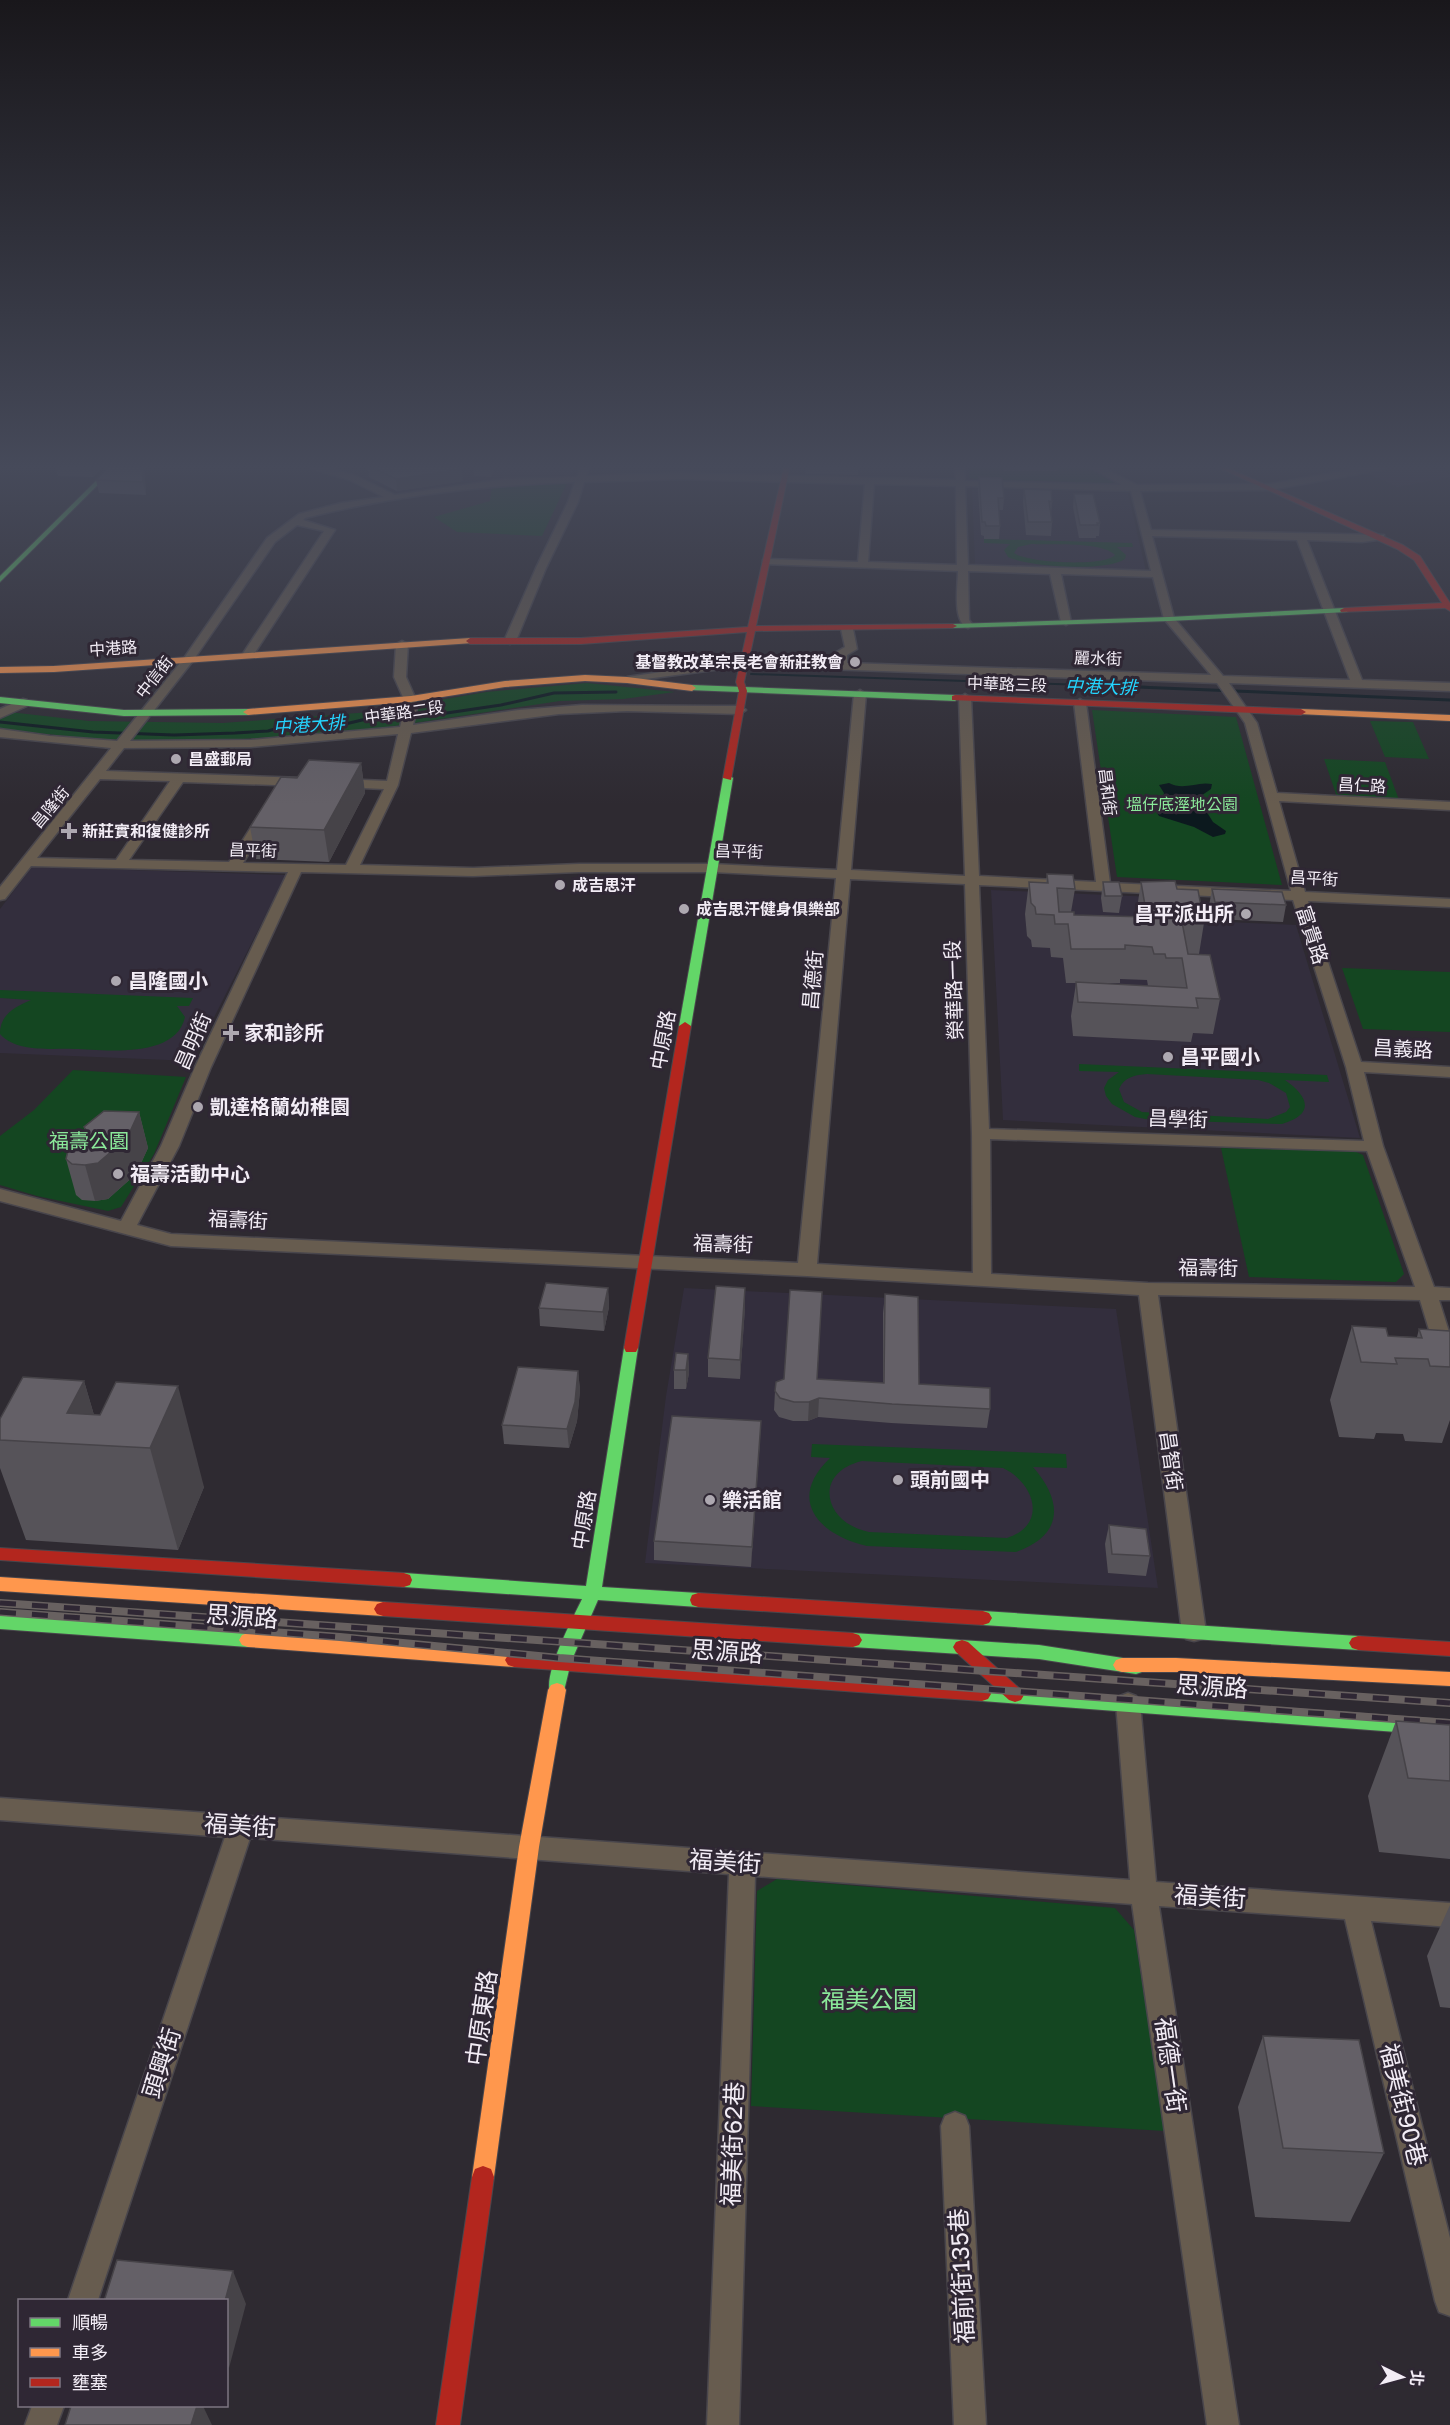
<svg xmlns="http://www.w3.org/2000/svg" width="1450" height="2425" font-family="'Golos Text','Noto Sans TC',sans-serif">
<rect width="100%" height="100%" fill="#2e2a31"/>
<path fill="#392d3f" d="M1399,466H1427L1450,474V477L1398,487L1364,472Z"/>
<g fill="#332e3d">
<path d="M400,466H577L572,475L469,482L399,493L360,476Z"/>
<path d="M972,488L1128,493L1146,571L975,565Z"/>
<path d="M32,867L286,875L192,1061L0,1053V909Z"/>
<path d="M991,890L1200,899L1205,921L1296,925L1360,1138L1003,1120Z"/>
<path d="M684,1288L1116,1309L1158,1588L645,1563L666,1396Z"/>
</g>
<g fill="#144621" fill-rule="evenodd">
<path d="M969,466H1084L1114,483L975,479L969,477Z"/>
<path d="M568,481L542,536L457,532L434,517L490,501L492,486Z"/>
<path d="M984,539L1132,543L1133,547H1117L1126,555L1125,559C1106,572 1029,567 1008,557L1004,550L1010,544L984,543ZM1031,544C1051,545 1102,541 1115,555C1105,567 1027,563 1014,553L1018,547Z"/>
<path d="M587,683L675,692L623,699L560,701L368,730L229,740L166,742L85,738L0,729V711L89,721L223,723L371,712L486,692Z"/>
<path d="M1092,710L1236,717L1282,885L1117,877Z"/>
<path d="M1370,721L1413,722L1429,759L1385,757Z"/>
<path d="M1324,759L1385,762L1399,800L1337,797Z"/>
<path d="M1342,968L1450,972V1032L1363,1029Z"/>
<path d="M0,990L193,998L189,1006H177L185,1017C176,1059 105,1050 74,1049C51,1048 17,1053 0,1034C0,1014 15,1007 31,1000L0,998Z"/>
<path d="M1079,1064L1327,1075L1329,1082L1285,1080C1308,1096 1316,1114 1282,1124L1151,1120L1135,1117L1112,1104L1106,1096L1104,1088L1108,1080L1119,1072L1079,1071ZM1147,1074L1258,1080L1269,1083L1286,1093L1290,1107L1286,1112L1268,1119L1142,1112L1124,1102L1119,1089C1124,1077 1135,1075 1147,1074Z"/>
<path d="M73,1070L186,1077L154,1154L121,1207L108,1211L37,1196L0,1185V1136L34,1110Z"/>
<path d="M1221,1148L1354,1151L1363,1155L1404,1274L1396,1282L1249,1277Z"/>
<path d="M812,1444L1066,1454L1067,1468L1033,1467C1063,1501 1064,1535 1016,1552L867,1546C819,1535 786,1500 830,1458L811,1457ZM862,1461L1003,1468C1035,1483 1048,1525 1007,1538L869,1532C824,1523 812,1473 862,1461Z"/>
<path d="M777,1879L1115,1908L1134,1930L1165,2131L751,2106L757,1891Z"/>
</g>
<path fill="#0c191e" d="M1169,783C1184,791 1197,781 1212,784L1211,789L1198,798L1213,822L1226,831L1225,834L1213,837L1194,827L1159,816L1156,811L1161,805L1164,793L1159,785Z"/>
<g fill="none" stroke-linecap="round" stroke-linejoin="round">
<path stroke="#0c191e" stroke-width="2" d="M751,674L1149,687"/>
<g stroke="#0c191e" stroke-width="3">
<path d="M1113,686L1450,700"/>
<path d="M0,722L93,732L174,735L235,733L268,731L296,723L337,726L362,720L413,718L501,705L554,693L616,692"/>
</g>
<defs>
<g id="street">
<path d="M309,466H321L356,476L395,495L505,479L577,477L581,466H590L586,476L680,473L956,480L955,466H964L965,481L1122,485L1088,466H1099L1137,485L1270,484L1372,466H1389L1385,469L1270,490L1140,491L1151,530L1384,535V539L1362,542L1307,540L1362,680L1450,683V691L1229,683L1257,723L1277,793L1450,802V810L1279,801L1305,892L1450,899V907L1308,901L1361,1062L1450,1067V1077L1364,1072L1383,1146L1434,1287L1450,1288V1300H1439L1450,1335V1373L1443,1371L1440,1366L1420,1300L1158,1295L1206,1632L1202,1639L1194,1641L1186,1639L1182,1632L1139,1295L807,1276L171,1246L0,1201V1189L121,1221L161,1146L195,1067L288,872L31,866L5,899L0,900V887L111,748L0,737V729L50,736L117,741L184,658L267,538L299,514L341,503L384,497L350,480L310,468ZM680,479L865,484L858,562L767,559L763,560V564L958,571C958,586 952,622 968,628L973,625L969,620L968,571L1050,574L1061,622L1066,625L1071,622L1061,574L1153,577L1164,619L1211,675L847,663V655L857,649L853,629L847,626L841,629L845,647L835,653V663L744,660L627,677L621,680L623,682L744,666L1217,683L1245,723L1291,891L1110,883L1086,703L1080,699L1074,703L1096,882L979,876L971,698L965,694L959,698L965,876L851,870L866,694L860,690L854,694L837,870L712,864H579L473,868L360,865L398,785L411,733L559,714L627,711L740,714L746,710L740,706H717L582,705L519,710L413,725L418,704L406,677L408,644L402,641L396,644L394,677L406,704L400,727L251,740L130,741L192,662L275,542L297,525L324,531L242,655L244,657H252L335,530L303,520L305,518C393,496 485,485 575,482L568,502L536,568L504,641L510,644L516,641L546,568L578,502L584,482ZM874,484L956,486L957,565L868,562ZM965,486L1131,491L1151,571L968,565ZM1152,536L1297,540L1350,680L1223,676L1174,618ZM398,734L387,781L340,779L334,783L340,787L384,789L346,865L243,863L272,816L265,812L260,813L229,862L129,860L183,782L303,786L309,782L303,778L106,771L124,748L251,747ZM100,779L170,781L116,860L37,858ZM301,872L473,876L579,872H712L836,878L798,1263L171,1234L137,1225L179,1146L211,1067ZM850,879L965,884L972,1134L973,1273L817,1264ZM979,885L1293,900L1346,1067L1364,1141L989,1129ZM990,1139L1367,1151L1415,1287L1148,1283L991,1274Z"/>
<path d="M23,699L27,700V706L0,718V709Z"/>
<path d="M1128,1693L1136,1696L1140,1703L1156,1882L1450,1903V1927L1371,1921L1450,2238V2316L1439,2312L1435,2301L1345,1919L1159,1906L1239,2425H1207L1132,1904L755,1876L739,2425H707L729,1874L250,1838L98,2300H68L225,1837L0,1820V1798L1130,1880L1116,1703L1120,1696Z"/>
<path d="M955,2112L965,2116L969,2126L986,2425H954L941,2126L945,2116Z"/>
<path d="M32,2406H64L57,2425H25Z"/>
</g>
<g id="fast">
<path d="M111,466H117L0,582V576Z"/>
<path d="M1344,608L1348,610L1347,612L1169,621L953,628L949,626L953,624L1169,617Z"/>
<path d="M692,685L955,695L959,698L955,701L689,690L688,688Z"/>
<path d="M0,697L124,710L248,709L253,712L248,715L124,716L0,703Z"/>
<path d="M728,775L733,778L691,1026L685,1030L679,1026L723,778Z"/>
<path d="M631,1343L636,1344L638,1348L602,1587L698,1593L704,1595L706,1600L704,1605L698,1607L598,1600L571,1662L563,1695L557,1697L551,1695C541,1677 573,1618 582,1599L404,1587L398,1585L396,1580L398,1575L404,1573L586,1586L624,1348L626,1344Z"/>
<path d="M983,1611L1358,1636L1364,1638L1367,1643L1364,1648L1358,1650L983,1625L977,1623L974,1618L977,1613Z"/>
<path d="M0,1615L248,1633L254,1635L257,1640L254,1645L248,1647L0,1629Z"/>
<path d="M853,1633L1039,1645L1136,1660L1142,1662L1145,1667L1142,1672L1136,1674L1039,1659L853,1647L847,1645L844,1640L847,1635Z"/>
<path d="M982,1687L1450,1720V1736L982,1701L976,1699L973,1694L976,1689Z"/>
</g>
<g id="slow">
<path d="M470,638L473,639V643L54,672L0,673V667L54,666Z"/>
<path d="M585,675L627,677L692,685L696,688L692,691L627,683L585,681L505,687L411,702L248,715L243,712L248,709L411,696L505,681Z"/>
<path d="M1301,709L1450,715V721L1298,714L1296,712Z"/>
<path d="M0,1577L383,1602L389,1604L392,1609L389,1614L383,1616L0,1591Z"/>
<path d="M248,1633L514,1653L520,1655L523,1660L520,1665L514,1667L248,1647L242,1645L239,1640L242,1635Z"/>
<path d="M1122,1658H1176L1450,1672V1686L1176,1672H1122L1116,1670L1113,1665L1116,1660Z"/>
<path d="M557,1683L563,1685L566,1690L539,1847L494,2177L491,2185L483,2188L475,2185L472,2177L519,1847L548,1690L551,1685Z"/>
</g>
<g id="jam">
<path d="M784,466H790L756,626L953,624L957,626L953,628L755,631L744,682L747,691L731,780L723,778L739,691L736,682L747,632L581,644H470L466,641L470,638H581L748,627Z"/>
<path d="M1215,466H1223L1403,545L1420,556L1450,603V611L1445,608L1341,612L1340,610L1344,608L1442,603L1414,560L1397,549Z"/>
<path d="M1446,466H1450V468L1447,467Z"/>
<path d="M955,695L1301,709L1306,712L1301,715L952,700V696Z"/>
<path d="M685,1022L691,1026L638,1348L636,1352H626L624,1348L679,1026Z"/>
<path d="M0,1548L404,1573L410,1575L412,1580L410,1585L404,1587L0,1560Z"/>
<path d="M698,1593L983,1611L989,1613L992,1618L989,1623L983,1625L698,1607L692,1605L690,1600L692,1595Z"/>
<path d="M383,1602L853,1633L859,1635L862,1640L859,1645L853,1647L383,1616L377,1614L374,1609L377,1604Z"/>
<path d="M1358,1636L1450,1642V1656L1358,1650L1352,1648L1349,1643L1352,1638Z"/>
<path d="M962,1640L968,1642L1021,1690L1024,1695L1021,1700L1015,1702L1009,1700L956,1652L953,1647L956,1642Z"/>
<path d="M514,1653L982,1687L988,1689L991,1694L988,1699L982,1701L514,1667L508,1665L505,1660L508,1655Z"/>
<path d="M483,2166L491,2169L494,2177L460,2425H436L472,2177L475,2169Z"/>
</g>
</defs>
<use href="#street" stroke="#49464c" stroke-width="3"/>
<use href="#fast" stroke="#49464c" stroke-width="2"/>
<use href="#slow" stroke="#49464c" stroke-width="2"/>
<use href="#jam" stroke="#49464c" stroke-width="2"/>
<use href="#street" fill="#675c4f" fill-rule="evenodd"/>
<use href="#fast" fill="#63d668" fill-rule="evenodd"/>
<use href="#slow" fill="#ff974d" fill-rule="evenodd"/>
<use href="#jam" fill="#b3261e" fill-rule="evenodd"/>
<defs>
<g id="rail">
<path d="M0,1603L1450,1703"/>
<path d="M0,1612L340,1637L559,1658L1450,1723"/>
</g>
</defs>
<use href="#rail" stroke="#686160" stroke-width="8"/>
<use href="#rail" stroke="#2f2734" stroke-width="5" stroke-dasharray="16" stroke-linecap="butt"/>
</g>
<g fill="#565359" fill-rule="evenodd">
<path d="M55,466H104L93,477L58,476Z"/>
<path d="M110,466H144L146,495L99,493L96,480Z"/>
<path d="M368,466H459L463,481L397,491L369,477Z"/>
<path d="M473,466H497L491,477L474,476Z"/>
<path d="M806,466H859L858,475L805,474Z"/>
<path d="M1003,466H1058L1057,471H1004Z"/>
<path d="M979,477L1004,498L1003,510H999L1000,526L999,539H984V536L981,535L978,490Z"/>
<path d="M1024,489L1052,502L1051,514L1052,522L1051,536L1026,535L1023,502Z"/>
<path d="M1074,494L1100,523L1099,536H1096V538H1079L1073,507Z"/>
<path d="M361,763L365,793L329,862L256,859L250,827L297,778Z"/>
<path d="M1047,874L1075,889L1071,912L1074,915L1136,917V915L1141,882L1177,889L1204,923L1199,954L1220,999L1213,1034L1193,1033L1191,1042L1073,1036L1071,1016L1076,983H1066L1063,958L1051,957L1050,948L1032,947L1031,940L1027,936L1025,914L1029,882H1046ZM1120,979L1147,980L1148,986L1087,983H1120Z"/>
<path d="M1103,882L1122,896L1119,913L1103,912L1101,898Z"/>
<path d="M1212,889L1286,905L1283,922L1212,919L1209,906Z"/>
<path d="M139,1112L148,1148L136,1174L108,1199L95,1201L82,1200L76,1195L66,1159L88,1144L84,1127Z"/>
<path d="M608,1288L609,1307L604,1331L540,1326L539,1308Z"/>
<path d="M745,1288V1307L740,1379L708,1377V1358Z"/>
<path d="M885,1294L919,1384L990,1409L987,1428L891,1423L818,1417L808,1421H793L779,1417L774,1410L775,1391L818,1379L883,1383V1313Z"/>
<path d="M1352,1326L1388,1336L1417,1337L1419,1329L1450,1331V1420L1442,1443L1405,1441L1403,1434L1376,1433L1374,1439L1339,1437L1330,1400Z"/>
<path d="M688,1354L689,1373L686,1389H674V1370Z"/>
<path d="M578,1371L580,1390L577,1421L569,1448L504,1444L502,1425Z"/>
<path d="M84,1381L94,1415H100L116,1382L204,1487L178,1550L26,1540L0,1468V1419Z"/>
<path d="M760,1440L751,1567L654,1560V1541Z"/>
<path d="M1109,1525L1150,1556L1146,1576L1108,1573L1105,1544Z"/>
<path d="M1396,1721L1450,1725V1859L1379,1852L1368,1796Z"/>
<path d="M1450,1905V2008L1440,2007L1427,1956Z"/>
<path d="M1263,2036L1384,2153L1350,2222L1255,2217L1238,2107Z"/>
</g>
<g fill="#464348">
<path d="M90,466H104L93,477Z"/>
<path d="M142,466H144L146,495L143,482Z"/>
<path d="M490,466H497L491,477Z"/>
<path d="M462,469L463,481L397,491L396,479Z"/>
<path d="M361,763L365,793L329,862L324,830Z"/>
<path d="M139,1112L148,1148L136,1174L108,1199L95,1201L85,1165Z"/>
<path d="M608,1288L609,1307L604,1331L603,1312Z"/>
<path d="M745,1288V1307L740,1379V1360Z"/>
<path d="M688,1354L689,1373L686,1389V1370Z"/>
<path d="M578,1371L580,1390L577,1421L569,1448L567,1429Z"/>
<path d="M84,1381L103,1446L67,1413Z"/>
<path d="M178,1386L204,1487L178,1550L150,1448Z"/>
<path d="M819,1398L818,1417L808,1421L809,1402Z"/>
<path d="M761,1421L760,1440L751,1567L752,1547Z"/>
<path d="M233,2271L246,2304L229,2368L226,2362V2301H225Z"/>
<path d="M197,2406H203L212,2425H191Z"/>
</g>
<g fill="#646067" stroke="#464348" stroke-width="1.5">
<path d="M110,466H142L143,482L96,480Z"/>
<path d="M369,466H459L462,469L396,479Z"/>
<path d="M979,477L1002,478L1004,498H998L1000,526H986L985,522H982Z"/>
<path d="M1024,489L1051,490L1052,502L1049,501L1052,522H1028Z"/>
<path d="M1074,494H1093L1100,523H1097L1098,525H1080Z"/>
<path d="M309,760L361,763L324,830L250,827L281,777L297,778Z"/>
<path d="M1047,874L1073,875L1075,889L1057,888L1059,912H1074V915L1147,917L1141,882L1175,881L1177,889L1198,890L1204,923L1182,922L1188,954L1210,955L1220,999L1196,998L1198,1008L1078,1002L1076,982L1187,988L1182,958H1166L1165,954H1154L1152,947L1125,945V949H1071L1068,924H1055L1054,915L1036,914L1035,907L1031,903L1029,882L1048,883Z"/>
<path d="M1103,882H1119L1122,896H1105Z"/>
<path d="M1212,889L1282,892L1286,905L1215,902Z"/>
<path d="M104,1111L139,1112L127,1138L98,1163L85,1165L72,1164L66,1159L70,1142L96,1144L84,1127Z"/>
<path d="M546,1283L608,1288L603,1312L539,1308Z"/>
<path d="M716,1286L745,1288L740,1360L708,1358Z"/>
<path d="M790,1290L822,1292L817,1379L884,1383L885,1294L918,1297L919,1384L990,1388V1409L892,1404L819,1398L809,1402H794L780,1398L775,1391L776,1382L784,1379Z"/>
<path d="M1352,1326L1386,1328L1388,1336L1422,1338L1419,1329L1450,1331V1367L1430,1366L1428,1359L1395,1358L1397,1364L1361,1362Z"/>
<path d="M676,1353L688,1354L686,1370H674Z"/>
<path d="M518,1367L578,1371L575,1402L567,1429L502,1425Z"/>
<path d="M23,1377L84,1381L67,1413L100,1415L116,1382L178,1386L150,1448L0,1440V1419Z"/>
<path d="M672,1416L761,1421L752,1547L654,1541Z"/>
<path d="M1109,1525L1146,1529L1150,1556L1112,1554Z"/>
<path d="M1396,1721L1450,1725V1781L1408,1778Z"/>
<path d="M1263,2036L1359,2040L1384,2153L1283,2148Z"/>
<path d="M117,2260L233,2271L225,2301H104Z"/>
<path d="M71,2406H197L191,2425H65Z"/>
</g>
<linearGradient id="sky" x2="0" y2="1"><stop stop-color="#19171b"/><stop offset="0.58" stop-color="#464a5a"/><stop offset="1" stop-color="#464a5a" stop-opacity="0"/></linearGradient>
<rect width="1450" height="805" fill="url(#sky)"/>
<g fill="#ada8b0" stroke="#2f2734" stroke-width="2">
<circle cx="855" cy="662" r="6"/>
<circle cx="176" cy="759" r="6"/>
<path d="M66 822h6v6h6v6h-6v6h-6v-6h-6v-6h6z"/>
<circle cx="560" cy="885" r="6"/>
<circle cx="684" cy="909" r="6"/>
<circle cx="1246" cy="914" r="6"/>
<circle cx="116" cy="981" r="6"/>
<path d="M228 1024h6v6h6v6h-6v6h-6v-6h-6v-6h6z"/>
<circle cx="1168" cy="1057" r="6"/>
<circle cx="198" cy="1107" r="6"/>
<circle cx="118" cy="1174" r="6"/>
<circle cx="898" cy="1480" r="6"/>
<circle cx="710" cy="1500" r="6"/>
</g>
<g text-anchor="middle" stroke-width="6" stroke-linejoin="round" paint-order="stroke">
<g font-size="16" fill="#f2ecf5" stroke="#2f2734">
<text transform="translate(113 648) rotate(-4)" y="6">中港路</text>
<text transform="translate(1098 658) rotate(2)" y="6">麗水街</text>
<text transform="translate(154 677) rotate(-52)" y="6">中信街</text>
<text transform="translate(1007 684) rotate(2)" y="6">中華路三段</text>
<text transform="translate(404 712) rotate(-8)" y="6">中華路二段</text>
<text transform="translate(1362 785) rotate(3)" y="6">昌仁路</text>
<text transform="translate(1108 792) rotate(83)" y="6">昌和街</text>
<text transform="translate(50 807) rotate(-50)" y="6">昌隆街</text>
<text transform="translate(253 850) rotate(2)" y="6">昌平街</text>
<text transform="translate(739 851) rotate(2)" y="6">昌平街</text>
<text transform="translate(1314 878) rotate(3)" y="6">昌平街</text>
</g>
<g font-size="16" font-weight="bold" fill="#f2ecf5" stroke="#2f2734" text-anchor="start">
<text x="843" y="668" text-anchor="end">基督教改革宗長老會新莊教會</text>
<text x="188" y="765">昌盛郵局</text>
<text x="82" y="837">新莊實和復健診所</text>
<text x="572" y="891">成吉思汗</text>
<text x="696" y="915">成吉思汗健身俱樂部</text>
</g>
<g font-size="16" fill="#8be99a" stroke="#2f2734">
<text x="1182" y="810">塭仔底溼地公園</text>
</g>
<g font-size="18" font-style="italic" fill="#24d4fe" stroke="#2f2734">
<text transform="translate(1101 687) rotate(2)" y="6">中港大排</text>
<text transform="translate(309 725) rotate(-4)" y="6">中港大排</text>
</g>
<g font-size="20" font-weight="bold" fill="#f2ecf5" stroke="#2f2734" text-anchor="start">
<text x="1234" y="921" text-anchor="end">昌平派出所</text>
<text x="128" y="988">昌隆國小</text>
<text x="244" y="1040">家和診所</text>
<text x="1180" y="1064">昌平國小</text>
<text x="210" y="1114">凱達格蘭幼稚園</text>
<text x="130" y="1181">福壽活動中心</text>
<text x="910" y="1487">頭前國中</text>
<text x="722" y="1507">樂活館</text>
</g>
<g font-size="20" fill="#f2ecf5" stroke="#2f2734">
<text transform="translate(1312 935) rotate(72)" y="7">富貴路</text>
<text transform="translate(813 980) rotate(-85)" y="7">昌德街</text>
<text transform="translate(954 990) rotate(-92)" y="7">榮華路一段</text>
<text transform="translate(663 1040) rotate(-80)" y="7">中原路</text>
<text transform="translate(193 1041) rotate(-66)" y="7">昌明街</text>
<text transform="translate(1403 1049) rotate(3)" y="7">昌義路</text>
<text transform="translate(1178 1119) rotate(2)" y="7">昌學街</text>
<text transform="translate(238 1220) rotate(3)" y="7">福壽街</text>
<text transform="translate(723 1244) rotate(2)" y="7">福壽街</text>
<text transform="translate(1208 1268) rotate(1)" y="7">福壽街</text>
<text transform="translate(1171 1461) rotate(82)" y="7">昌智街</text>
<text transform="translate(584 1520) rotate(-81)" y="7">中原路</text>
</g>
<g font-size="20" fill="#8be99a" stroke="#2f2734">
<text x="89" y="1148">福壽公園</text>
</g>
<g font-size="24" fill="#f2ecf5" stroke="#2f2734">
<text transform="translate(242 1617) rotate(4)" y="8">思源路</text>
<text transform="translate(727 1652) rotate(4)" y="8">思源路</text>
<text transform="translate(1212 1687) rotate(4)" y="8">思源路</text>
<text transform="translate(240 1826) rotate(4)" y="8">福美街</text>
<text transform="translate(725 1862) rotate(4)" y="8">福美街</text>
<text transform="translate(1210 1897) rotate(4)" y="8">福美街</text>
<text transform="translate(482 2018) rotate(-82)" y="8">中原東路</text>
<text transform="translate(162 2063) rotate(-72)" y="8">頭興街</text>
<text transform="translate(1170 2065) rotate(82)" y="8">福德一街</text>
<text transform="translate(1403 2105) rotate(76)" y="8">福美街90巷</text>
<text transform="translate(733 2144) rotate(-88)" y="8">福美街62巷</text>
<text transform="translate(962 2276) rotate(-93)" y="8">福前街135巷</text>
</g>
<g font-size="24" fill="#8be99a" stroke="#2f2734">
<text x="869" y="2008">福美公園</text>
</g>
</g>
<rect x="18" y="2299" width="210" height="108" fill="#2f2734" stroke="#7d7681" stroke-width="1.5"/>
<rect x="30" y="2318" width="30" height="9" fill="#63d668" stroke="#7d7681" stroke-width="1.5"/>
<text x="72" y="2329" font-size="18" fill="#f2ecf5">順暢</text>
<rect x="30" y="2348" width="30" height="9" fill="#ff974d" stroke="#7d7681" stroke-width="1.5"/>
<text x="72" y="2359" font-size="18" fill="#f2ecf5">車多</text>
<rect x="30" y="2378" width="30" height="9" fill="#b3261e" stroke="#7d7681" stroke-width="1.5"/>
<text x="72" y="2389" font-size="18" fill="#f2ecf5">壅塞</text>
<g transform="translate(1402 2377) rotate(95)" stroke="#2f2734" stroke-width="4.5" paint-order="stroke">
<path d="M0-4.5L10 22L0 15L-10 22Z" fill="#f2ecf5"/>
<text y="-9" font-size="16" font-weight="bold" text-anchor="middle" fill="#f2ecf5">北</text>
</g>
</svg>
